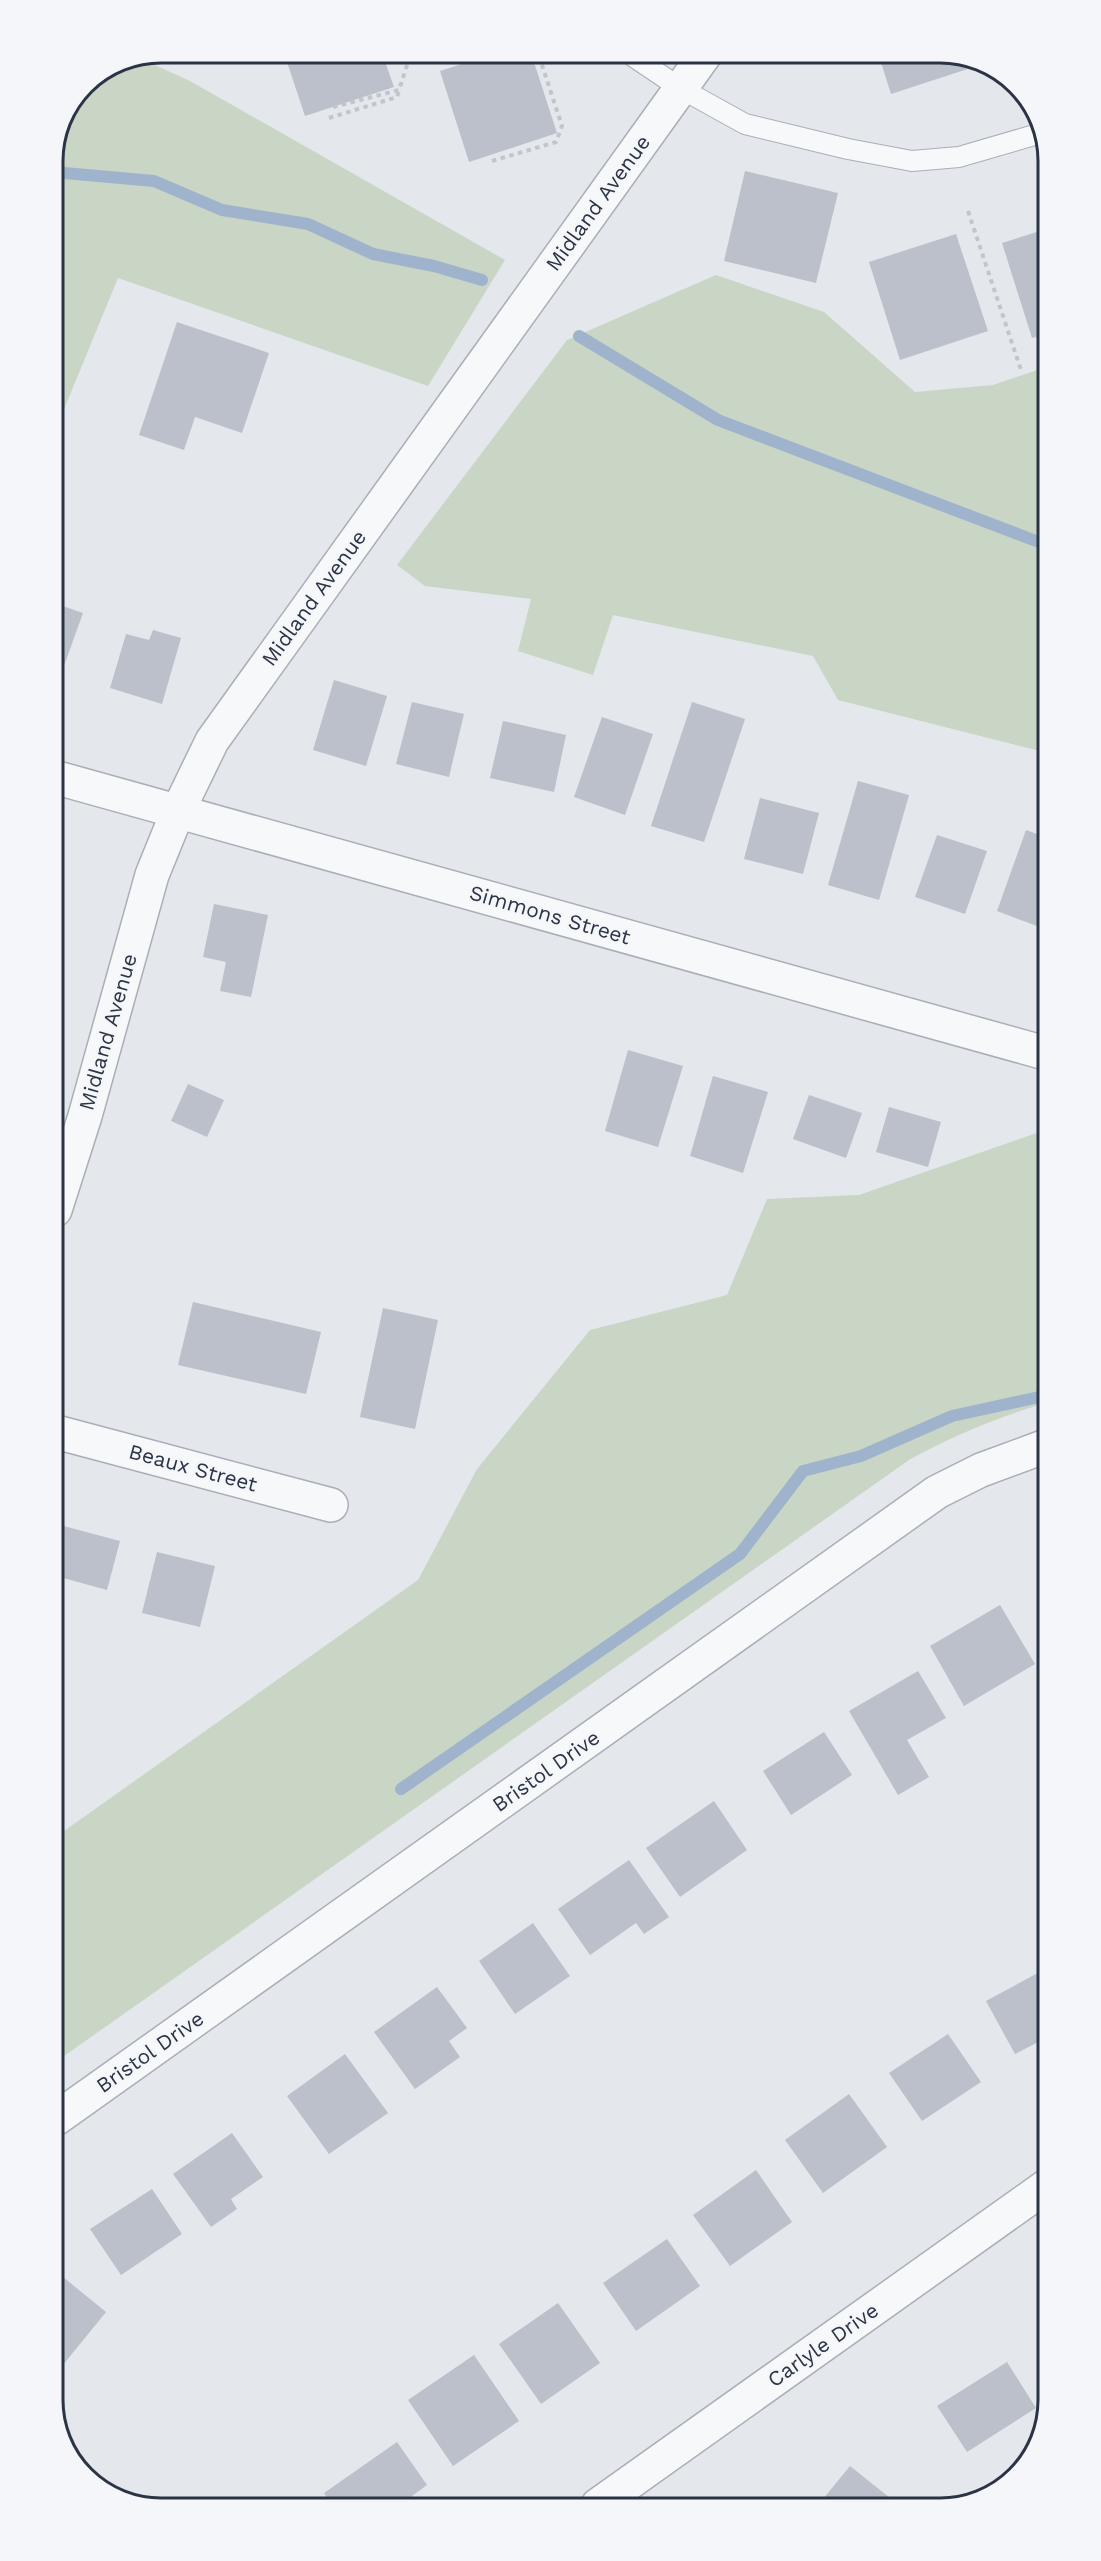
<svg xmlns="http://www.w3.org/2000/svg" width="1101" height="2561" font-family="'Work Sans',sans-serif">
<rect width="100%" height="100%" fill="#e4e7ec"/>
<g fill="#c9d6c5">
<path d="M137,57L190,81L505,260L428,386L118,278L53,436V154L84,84L119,61Z"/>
<path d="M716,275L824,312L915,392L993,385L1043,368L1044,752L838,700L813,656L613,615L593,675L518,651L531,599L425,586L397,565L567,340Z"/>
<path d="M1045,1130L1046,1403C998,1417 953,1436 909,1460L57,2061V1836L418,1580L477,1469L590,1330L727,1295L767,1199L859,1195Z"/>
</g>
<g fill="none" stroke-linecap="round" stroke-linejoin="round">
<g stroke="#9fb4cc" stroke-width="12">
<path d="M53,172L154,181L222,210L308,224L373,254L434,266L482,280"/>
<path d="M579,336L718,420L1044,544"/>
<path d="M401,1789L740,1554L803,1471L861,1456L952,1416L1039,1397L1046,1393"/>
</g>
</g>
<g fill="#bbc0ca">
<path d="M284,53H382L394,87L305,116Z"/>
<path d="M497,53H531L557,133L469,162L440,71Z"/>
<path d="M878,53H948L980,65L891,94Z"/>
<path d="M745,171L838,193L816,283L724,261Z"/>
<path d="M1043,230V335L1032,338L1002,243Z"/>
<path d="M956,234L988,331L900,360L869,262Z"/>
<path d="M177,322L269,353L242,433L195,417L184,450L139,435Z"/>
<path d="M54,603L83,613L60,677L54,675Z"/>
<path d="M153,630L181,638L162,704L110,688L126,634L149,640Z"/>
<path d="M334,680L387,696L366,766L313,750Z"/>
<path d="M412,702L464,714L449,777L396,764Z"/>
<path d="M692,702L745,719L704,842L651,826Z"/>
<path d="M602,717L653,734L625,815L574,797Z"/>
<path d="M503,721L566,735L554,792L490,778Z"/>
<path d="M858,781L909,795L879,900L828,885Z"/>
<path d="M760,798L819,813L803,874L744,859Z"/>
<path d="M1026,830L1045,837V929L997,911Z"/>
<path d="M937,835L987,851L965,914L915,897Z"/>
<path d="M214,904L268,915L251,997L220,991L226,962L203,957Z"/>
<path d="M628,1050L683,1066L658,1147L605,1131Z"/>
<path d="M713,1076L768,1092L743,1173L690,1156Z"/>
<path d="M188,1084L224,1100L207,1137L171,1121Z"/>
<path d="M809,1095L862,1113L846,1158L793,1139Z"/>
<path d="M889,1107L941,1122L928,1167L876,1152Z"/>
<path d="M193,1302L321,1332L306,1394L178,1365Z"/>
<path d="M383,1308L438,1320L415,1429L360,1417Z"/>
<path d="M56,1524L120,1541L107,1590L56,1576Z"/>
<path d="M157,1552L215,1566L200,1627L142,1613Z"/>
<path d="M1046,1587L1047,1608H1046L1040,1589Z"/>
<path d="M1000,1605L1035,1664L964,1706L930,1646Z"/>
<path d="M918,1671L946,1718L907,1740L929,1777L898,1795L849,1711Z"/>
<path d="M824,1732L852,1775L791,1815L763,1771Z"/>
<path d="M714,1801L747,1850L680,1897L646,1848Z"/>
<path d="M629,1860L669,1917L644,1934L636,1923L590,1955L558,1909Z"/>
<path d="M533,1923L570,1976L515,2014L479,1961Z"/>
<path d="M1047,1968L1048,2037L1015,2054L986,2001Z"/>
<path d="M437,1987L467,2028L449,2041L460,2057L415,2089L374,2032Z"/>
<path d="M948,2034L981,2082L922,2121L889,2073Z"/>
<path d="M345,2054L388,2113L329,2154L287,2096Z"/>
<path d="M849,2094L887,2147L823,2193L785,2140Z"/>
<path d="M232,2133L263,2177L231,2199L237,2209L211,2227L173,2174Z"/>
<path d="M756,2170L792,2222L730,2266L693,2215Z"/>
<path d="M152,2189L182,2234L121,2275L90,2229Z"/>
<path d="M667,2239L700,2286L636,2331L603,2283Z"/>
<path d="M58,2273L106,2312L58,2371Z"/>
<path d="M558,2303L600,2363L541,2404L499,2344Z"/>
<path d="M474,2355L519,2421L453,2466L408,2400Z"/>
<path d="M1007,2362L1036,2408L967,2452L937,2406Z"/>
<path d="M397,2442L427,2485L397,2507H334L324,2493Z"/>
<path d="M850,2466L895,2502L893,2503L819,2504Z"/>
</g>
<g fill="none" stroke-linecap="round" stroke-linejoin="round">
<defs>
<path id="service" d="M628,53L680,88L745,124L848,149L912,161L959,157L1038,134L1043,128"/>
<g id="minor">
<path d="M54,777L1045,1053"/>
<path d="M55,1210L85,1116L152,875L178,811L212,741L706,53"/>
<path d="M56,1432L331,1505"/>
<path d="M57,2118L937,1492L981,1470L1046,1446"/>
<path d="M598,2505L1048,2185"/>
</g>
</defs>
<use href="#service" stroke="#a9aeb7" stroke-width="22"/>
<use href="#minor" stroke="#a9aeb7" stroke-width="36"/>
<g stroke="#c2c5cb" stroke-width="4" stroke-dasharray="4.5 4.5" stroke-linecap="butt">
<path d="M432,53L435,55L437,53"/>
<path d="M456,53L458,58L478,53"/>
<path d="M333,107L399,90L411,53"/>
<path d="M329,118L397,97L399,91"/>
<path d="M492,161L556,142L562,126L538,53"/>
<path d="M968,211L1022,373"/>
</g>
<use href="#service" stroke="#f7f8fa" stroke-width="20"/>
<use href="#minor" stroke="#f7f8fa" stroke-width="33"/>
</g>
<g text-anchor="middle" stroke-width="4.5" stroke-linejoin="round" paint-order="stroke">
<g font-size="21" fill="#2b3445" stroke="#f4f6f9">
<text transform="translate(598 203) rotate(-54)" y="7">Midland Avenue</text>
<text transform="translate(314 598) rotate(-54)" y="7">Midland Avenue</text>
<text transform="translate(550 915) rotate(16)" y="7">Simmons Street</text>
<text transform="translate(108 1032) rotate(-74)" y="7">Midland Avenue</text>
<text transform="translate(193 1468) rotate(15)" y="7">Beaux Street</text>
<text transform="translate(546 1771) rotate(-35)" y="7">Bristol Drive</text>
<text transform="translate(150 2052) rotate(-35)" y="7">Bristol Drive</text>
<text transform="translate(823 2345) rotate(-35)" y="7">Carlyle Drive</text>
</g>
</g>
<path d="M0 0H1101V2561H0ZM161 63H940A98 98 0 0 1 1038 161V2400A98 98 0 0 1 940 2498H161A98 98 0 0 1 63 2400V161A98 98 0 0 1 161 63Z" fill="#f4f6f9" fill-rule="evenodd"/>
<path fill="none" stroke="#2b3445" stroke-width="3" d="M161 63H940A98 98 0 0 1 1038 161V2400A98 98 0 0 1 940 2498H161A98 98 0 0 1 63 2400V161A98 98 0 0 1 161 63Z"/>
</svg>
